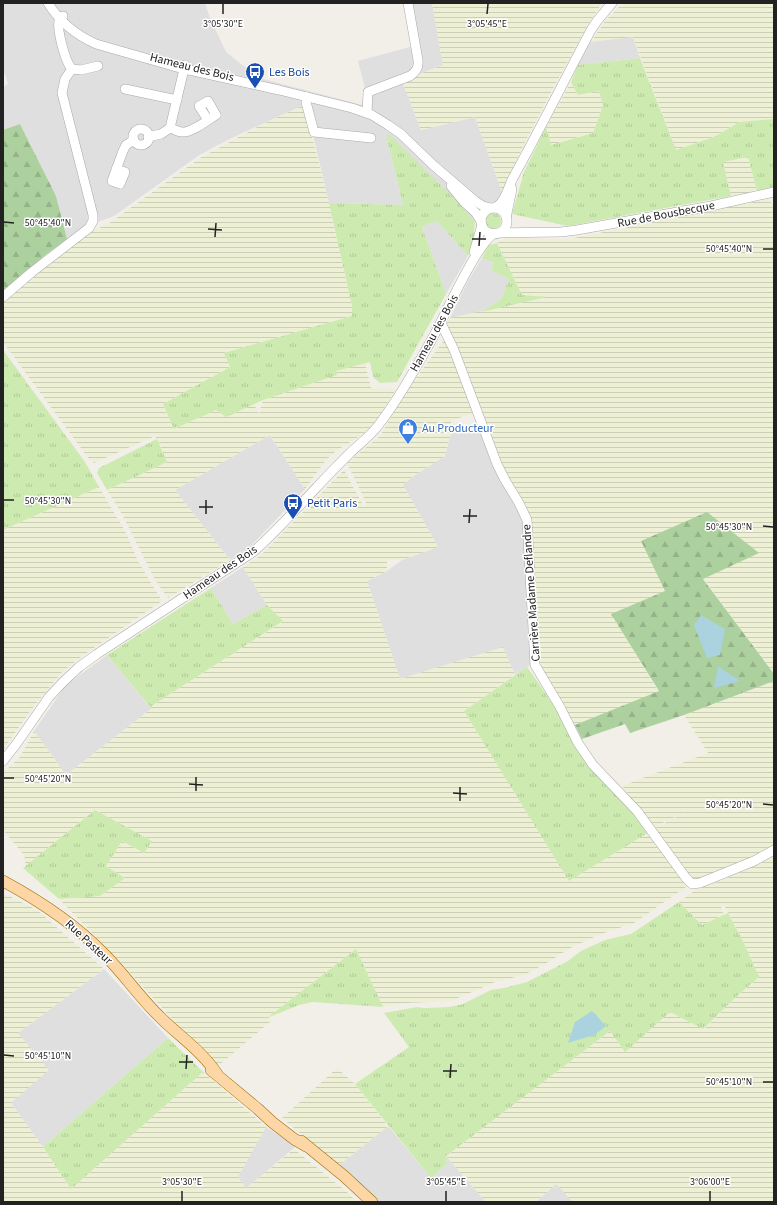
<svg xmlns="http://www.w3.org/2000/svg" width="777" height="1205" font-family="'Source Sans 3',sans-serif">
<defs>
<pattern id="farmland-rules" width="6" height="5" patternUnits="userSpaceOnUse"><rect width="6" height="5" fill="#eef0d5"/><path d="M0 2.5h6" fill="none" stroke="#ccceb7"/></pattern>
<pattern id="grass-tufts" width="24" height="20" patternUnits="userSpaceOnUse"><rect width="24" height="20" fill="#cdebb0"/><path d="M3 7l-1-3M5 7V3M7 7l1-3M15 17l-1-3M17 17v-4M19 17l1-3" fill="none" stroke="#b0c997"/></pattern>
<pattern id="forest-firs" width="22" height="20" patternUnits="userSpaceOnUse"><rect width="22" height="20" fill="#add19e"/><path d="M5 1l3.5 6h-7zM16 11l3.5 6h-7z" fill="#95b388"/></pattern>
</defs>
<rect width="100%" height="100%" fill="#f2efe9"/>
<g fill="#e0dfdf">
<path d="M3,3H205L210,18L226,52L259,78L362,105L365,88L358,61L417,45L409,3H432L443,65L402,81L421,130L475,117L502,192L492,217L475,222L459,203L386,135L403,205L329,203L313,135L304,105L238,135L218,145L198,156L114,216L95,223L67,239L56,196L20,124L3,130V87L8,84L5,74H3Z"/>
<path d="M633,37L640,58L578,65L589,41Z"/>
<path d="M437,221L468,256L446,294L422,227Z"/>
<path d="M482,258L495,263L492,270L509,279L501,299L481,312L450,318L468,281Z"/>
<path d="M479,430L492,463L516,505L523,522L532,664L515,675L503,648L400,679L367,581L387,571L402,560L438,547L403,485L412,477L445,456L451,433Z"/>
<path d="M270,435L305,489L248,549L230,560L175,490Z"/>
<path d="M243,567L267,605L233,624L211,588Z"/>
<path d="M107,655L151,709L66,775L34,731L66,685Z"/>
<path d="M104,969L168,1038L43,1147L11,1103L18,1033Z"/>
<path d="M388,1126L431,1178L447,1164L446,1156L486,1202H378L338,1166Z"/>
<path d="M266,1127L296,1146L246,1189L237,1177Z"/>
<path d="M557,1183L573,1202H536Z"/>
</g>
<g fill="url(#farmland-rules)">
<path d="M432,3H602L589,23L556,83L524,144L502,192L475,117L421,130L402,81L443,65Z"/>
<path d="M623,3H774V119L739,122L714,137L676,150L633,37L591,42L605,21Z"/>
<path d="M571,82L578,95L599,91L603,106L593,133L550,145L546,127Z"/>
<path d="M304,105L329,203L352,306V316L224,353L230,367L163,404L174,429L216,409L226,417L254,404L259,414L263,400L336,375V371L365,363L371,388L396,389L377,420L363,434L336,451L326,460L305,489L270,435L175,490L230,560L168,598L155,580L123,516L107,490L167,462L159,443L155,436L94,463L89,459L3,342V299L82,237L97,229L108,224L200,158L263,124Z"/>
<path d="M748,157L757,191L731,196L723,162Z"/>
<path d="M769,199L774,207V674L703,578L759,553L641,541L666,591L611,614L659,692L575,725L540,672L529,519L506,479L446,324L450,318L545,297L522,295L497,243L506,238L569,239Z"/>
<path d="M445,339L459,369L473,413L451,421V433L445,456L412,477L403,485L438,547L402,560H387V571L367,581L400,679L503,647L515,675L464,711L569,880L653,829L692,809L654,827L622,786L708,753L684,715L774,681V847L704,880H696L634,923L601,934L572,947L545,964L524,975L495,982L451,1001L405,1003L383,1007L356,949L268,1018L271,1021L218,1066L195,1044L122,964L59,899L100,896L125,878L106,866L122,841L144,853L152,841L95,810L26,866L24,855L3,830V773L20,757L34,731L66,775L151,709L150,707L282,622L267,605L243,567L261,555L344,470L364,507L367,505L347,463L380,436L407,390Z"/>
<path d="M99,487L125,531L139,563L162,601L85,654L62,672L31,710L3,750V530Z"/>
<path d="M774,857V1202H573L556,1184L536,1202H486L446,1156L610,1031L625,1051L670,1012L704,1029L736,997L759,977L744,943L724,905L721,907L724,915L702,925L679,902L695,890L723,880Z"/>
<path d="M3,893L37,910L104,969L18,1033L49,1070L11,1103L43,1147L71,1189L203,1072L266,1127L238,1177L246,1188L294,1149L348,1193L357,1202H3Z"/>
<path d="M337,1068L355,1084L388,1126L338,1166L282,1118Z"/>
</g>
<g fill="url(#grass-tufts)">
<path d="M640,58L676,150L714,137L739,122L774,119V187L757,191L748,157L723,162L731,196L568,226L512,214L524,172L546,127L551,145L593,133L603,106L599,91L578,95L571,82L578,65Z"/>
<path d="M386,135H390L459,203L475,222L473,241L468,256L437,221L422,227L446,294L397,382L380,383L373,377L370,362L336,371L337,375L263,400L226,417L216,410L174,429L163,404L230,367L224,353L352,316V306L329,203L403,205Z"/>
<circle cx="493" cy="221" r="8"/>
<path d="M497,243L522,295L547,297L481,312L501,299L509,279L491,270L494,263L482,258L489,245Z"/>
<path d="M3,350L85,462L99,487L3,530Z"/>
<path d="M157,439L167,462L107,490L97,473L99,468Z"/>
<path d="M211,588L233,624L267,605L283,621L150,707L107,655Z"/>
<path d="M527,667C539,683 550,700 561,717C588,757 618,795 649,832L569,881L464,711Z"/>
<path d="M95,810L152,841L144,853L122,841L106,866L125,878L100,896L59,899L23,868Z"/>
<path d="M679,902L702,925L728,913L744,943L759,977L736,997L703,1029L670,1012L625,1052L610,1031L446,1156L447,1164L431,1178L355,1084L409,1047L384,1013L417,1007L424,1008L449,1007L463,1004L491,990L504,988L527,982L568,961L581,951L605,940L631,934Z"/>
<path d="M356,949L383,1007L313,1002L299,1005L267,1018Z"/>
<path d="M168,1038L203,1072L71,1189L43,1147Z"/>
</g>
<g fill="url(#forest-firs)">
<path d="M20,124L56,196L67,239L44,256L3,293V130Z"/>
<path d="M707,512L759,553L703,579L774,674V681L684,715L630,733L625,724L582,739L575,725L659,691L611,614L665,591L641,541Z"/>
</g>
<g fill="#aad3df">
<path d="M701,615L725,629L720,655L707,658L694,625Z"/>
<path d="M718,666L740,681L714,688Z"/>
<path d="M592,1011L606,1026L594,1035L568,1043L575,1022Z"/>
</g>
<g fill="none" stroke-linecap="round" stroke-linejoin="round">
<defs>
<g id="minor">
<path d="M48,3C59,21 76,35 96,44L180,68L279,90L352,108L372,115L388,125L401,134L432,164L475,201L483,206L491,208"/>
<path d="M63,16L59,21C57,30 65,62 72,69"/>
<path d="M72,69L81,70L98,66"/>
<path d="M125,89L177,100"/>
<path d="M307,97L306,102L314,132L371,138"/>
<path d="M367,113L368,92L410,76C416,72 419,68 418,60L408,3"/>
<path d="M170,128C174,129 178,132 182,132C191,133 208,120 216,115L208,101L199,106L208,120"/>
<circle cx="141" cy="137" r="8"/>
<path d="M148,137L161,134L170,128L185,65"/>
<path d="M116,169L125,172L120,184L112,181L123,151L126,145L134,140"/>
<path d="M451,186L464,202L476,213L481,221"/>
<path d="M494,208C505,204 508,187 513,178C540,129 565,79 591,30L597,21L612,3"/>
<circle cx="494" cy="221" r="13"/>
<path d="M506,218L512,189"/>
<path d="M498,233L561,232L577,230L711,206L774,192"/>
<path d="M474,252L482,225"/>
<path d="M3,297L32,272L89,228L93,221V215L62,93L65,79L72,69"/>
<path d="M441,323L454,350L497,464L505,480L519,503L527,520L535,665L560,707L578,743L593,765L637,811L686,878L692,884L700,883L754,861L774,850"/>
<path d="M3,761L17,743L49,697L63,682L79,667L97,654L253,552C276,532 296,509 317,487C327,476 338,465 349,454C358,445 369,437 377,427C398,400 415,369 432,339C444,318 477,242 495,233"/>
</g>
<g id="major">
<path d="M3,881C40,901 75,924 104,954C124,974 140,998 161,1018C179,1036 202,1051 217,1074"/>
<path d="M211,1070L258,1109L272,1122L294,1139L306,1146"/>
<path d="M301,1141L344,1176L372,1202"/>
</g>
</defs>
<use href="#minor" stroke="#a9a9a9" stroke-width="10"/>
<use href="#major" stroke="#a06b00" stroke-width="12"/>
<use href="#minor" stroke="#fff" stroke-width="9"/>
<use href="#major" stroke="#fcd6a4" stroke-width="11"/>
</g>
<path fill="none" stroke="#222" stroke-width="1.5" d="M223,14V4M487,14L488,4M4,222L14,223M208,229L222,230M215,237L216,223M472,239H486M479,246L480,232M763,249H773M4,500H14M199,507H213M206,514V500M463,516H477M469,523L470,509M763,526L773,527M4,778H14M189,784L203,785M196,791V777M453,793L467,794M460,801V787M763,804L773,805M4,1055L14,1056M179,1062H193M186,1069L187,1055M443,1071H457M450,1078L451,1064M763,1082H773M182,1201V1191M446,1201V1191M710,1201V1191"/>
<defs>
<symbol id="bus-pin" viewBox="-11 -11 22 30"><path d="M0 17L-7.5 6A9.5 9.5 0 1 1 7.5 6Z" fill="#1a4fb4" stroke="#fff"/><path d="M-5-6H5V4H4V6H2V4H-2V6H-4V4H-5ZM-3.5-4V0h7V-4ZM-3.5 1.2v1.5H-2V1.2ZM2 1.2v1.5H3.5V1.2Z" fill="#fff"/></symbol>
<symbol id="shop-pin" viewBox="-11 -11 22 30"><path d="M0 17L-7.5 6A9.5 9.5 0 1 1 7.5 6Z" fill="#3f7fe0" stroke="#fff"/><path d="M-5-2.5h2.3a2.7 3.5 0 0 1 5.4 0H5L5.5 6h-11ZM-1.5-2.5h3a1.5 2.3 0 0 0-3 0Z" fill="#fff"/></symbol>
</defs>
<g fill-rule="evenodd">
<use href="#bus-pin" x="244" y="61" width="22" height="30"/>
<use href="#shop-pin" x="397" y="417" width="22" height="30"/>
<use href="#bus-pin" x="282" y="492" width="22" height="30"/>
</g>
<g text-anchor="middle" stroke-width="3" stroke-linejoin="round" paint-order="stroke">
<g font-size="12" fill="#222" stroke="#fff">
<text transform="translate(192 67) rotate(14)" y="4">Hameau des Bois</text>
<text transform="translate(666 214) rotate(-11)" y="4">Rue de Bousbecque</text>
<text transform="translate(434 333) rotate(-61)" y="4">Hameau des Bois</text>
<text transform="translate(220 572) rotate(-34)" y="4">Hameau des Bois</text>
<text transform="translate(531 593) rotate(-94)" y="4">Carrière Madame Deflandre</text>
<text transform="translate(89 942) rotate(43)" y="4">Rue Pasteur</text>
</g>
<g font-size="12" fill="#164399" stroke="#fff" text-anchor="start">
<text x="269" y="76">Les Bois</text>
<text x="307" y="507">Petit Paris</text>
</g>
<g font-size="12" fill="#366cbe" stroke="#fff" text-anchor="start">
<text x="422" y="432">Au Producteur</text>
</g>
</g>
<g font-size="10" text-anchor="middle" fill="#222" stroke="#fff" stroke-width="3" stroke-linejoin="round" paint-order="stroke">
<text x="223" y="27">3°05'30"E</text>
<text x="487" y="27">3°05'45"E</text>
<text x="48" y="226">50°45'40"N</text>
<text x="729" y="252">50°45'40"N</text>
<text x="48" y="504">50°45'30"N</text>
<text x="729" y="530">50°45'30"N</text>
<text x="48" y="782">50°45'20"N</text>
<text x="729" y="808">50°45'20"N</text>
<text x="48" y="1059">50°45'10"N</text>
<text x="729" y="1085">50°45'10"N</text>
<text x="182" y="1185">3°05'30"E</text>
<text x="446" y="1185">3°05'45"E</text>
<text x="710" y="1185">3°06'00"E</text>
</g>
<rect width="777" height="1205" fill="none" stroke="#222222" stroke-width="8"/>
</svg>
